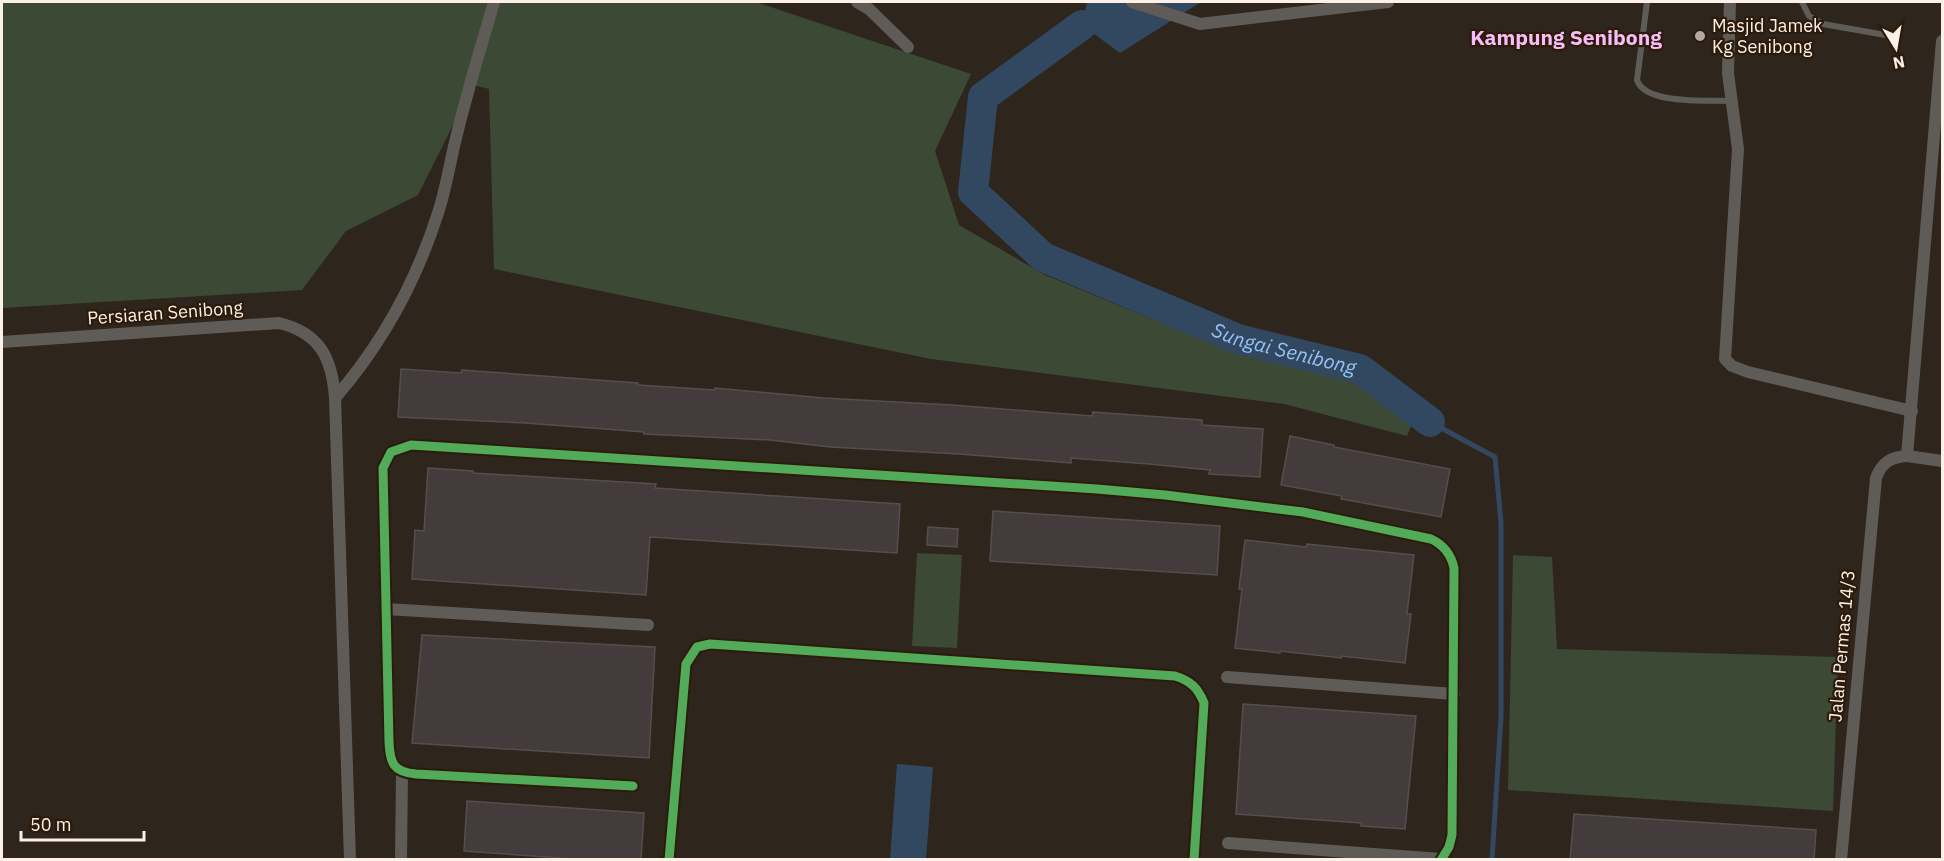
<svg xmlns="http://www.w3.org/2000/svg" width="1944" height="861" font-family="'IBM Plex Sans',sans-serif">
<rect width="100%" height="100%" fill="#2e251c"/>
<g fill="#3b4935">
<path d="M2,2H756L971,74L935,151L959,225L1045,275L1230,351L1357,379L1414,418L1407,436L1284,404L931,359L494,269L489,89L473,85L418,195L346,231L302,290L2,308Z"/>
<path d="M917,553L962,555L957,648L912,646Z"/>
<path d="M1513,555L1552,557L1557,649L1838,657L1833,811L1508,790Z"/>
</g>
<g fill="#324861">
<path d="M1087,2H1201L1120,53L1082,25Z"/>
<path d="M897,764L933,767L926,859H890Z"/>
</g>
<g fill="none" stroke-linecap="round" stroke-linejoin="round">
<path stroke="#324861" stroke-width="5" d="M1430,422L1495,457L1501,523V717L1492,860"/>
<path stroke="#324861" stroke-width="30" id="s1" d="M1082,25L983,97L973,192L1043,257L1238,339L1360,369L1430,422"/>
</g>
<g fill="#443c3c" stroke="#564e4e" stroke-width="1.5">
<path d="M401,369L461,373L462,370L638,383V385L715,390V388L823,398L952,405L1092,416L1093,412L1202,420V425L1263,429L1260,477L1209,474L1210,470L1149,464L1071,458V463L959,454L830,447L770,440L644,434V432L525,423L398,417Z"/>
<path d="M1290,436L1334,445V447L1450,469L1441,517L1341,499L1342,496L1281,485Z"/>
<path d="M428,468L473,471V473L656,484L655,488L900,504L897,553L650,537L646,595L412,579L415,530L424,531Z"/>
<path d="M993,511L1220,526L1217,575L990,561Z"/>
<path d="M928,527L958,529L957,547L927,545Z"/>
<path d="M1245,540L1306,547L1307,544L1414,555L1407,614H1411L1405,663L1341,656V658L1280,651V653L1235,648L1242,589H1239Z"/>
<path d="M422,635L655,647L649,758L412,743Z"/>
<path d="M1243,704L1416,716L1405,829L1361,826V823L1236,814Z"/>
<path d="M467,801L644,813L641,860H587L464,851Z"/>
<path d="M1574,814L1816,830L1814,860H1570Z"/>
</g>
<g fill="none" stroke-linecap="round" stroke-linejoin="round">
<g stroke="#5f5c57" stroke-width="6">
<path d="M1647,2L1637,80C1645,105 1709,100 1731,101"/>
<path d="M1802,2L1809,16L1823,24L1891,36"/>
</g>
<g stroke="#5f5c57" stroke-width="12">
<path d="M857,2L869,9L908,47"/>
<path d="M1132,2L1200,24L1388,2"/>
<path d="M1730,2L1728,73L1738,149L1725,359L1732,366L1748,372L1912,411"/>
<path d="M1942,41L1907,456L1942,461"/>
<path d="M2,342L279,323C320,333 332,358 335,398L350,860"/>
<path d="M335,398C382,344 416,282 438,213C446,189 450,162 456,138C467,92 481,47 494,2"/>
<path d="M386,609L648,625"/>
<path d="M1227,677L1454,694"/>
<path d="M633,786L416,774C393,772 390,763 389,742L383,468L391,452L411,445L1097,489L1165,495L1303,512L1431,539C1444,545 1451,554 1454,568L1452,835L1449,847L1441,860"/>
<path d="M1228,843L1441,859"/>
<path d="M401,860L402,772"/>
<path d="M669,860L686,664L697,647L710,644L1175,676C1191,681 1198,688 1204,703L1194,860"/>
<path d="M1841,860L1876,478C1882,462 1891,457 1907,456"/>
</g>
<defs>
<g id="cycleway">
<path d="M633,786L416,774C393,772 390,763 389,742L383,468L391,452L411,445L1097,489L1165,495L1303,512L1431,539C1444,545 1451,554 1454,568L1452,835L1449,847L1441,860"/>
<path d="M669,860L686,664L697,647L710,644L1175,676C1191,681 1198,688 1204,703L1194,860"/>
</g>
</defs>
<use href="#cycleway" stroke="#2c1b0a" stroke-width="13"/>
<use href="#cycleway" stroke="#51ab58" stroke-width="9"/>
</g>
<circle fill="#b5a99f" stroke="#2c1b0a" stroke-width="2" cx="1700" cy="36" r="6"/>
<g text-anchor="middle" stroke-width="4.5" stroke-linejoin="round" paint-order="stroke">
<g font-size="18" fill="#fdf0e6" stroke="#2c1b0a" text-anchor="start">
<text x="1712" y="32">Masjid Jamek<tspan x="1712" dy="21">Kg Senibong</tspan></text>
</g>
<g font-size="18" fill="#fdf0e6" stroke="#2c1b0a">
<text transform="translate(165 313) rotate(-4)" y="6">Persiaran Senibong</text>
<text transform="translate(1842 646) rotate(-85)" y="6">Jalan Permas 14/3</text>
</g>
<g font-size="20" font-style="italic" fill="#95c4f5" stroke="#2c1b0a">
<text dy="7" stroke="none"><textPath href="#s1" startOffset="572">Sungai Senibong</textPath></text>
</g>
<g font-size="21" font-weight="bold" fill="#f6bdf8" stroke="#2c1b0a">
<text x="1566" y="45">Kampung Senibong</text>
</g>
</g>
<rect width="1944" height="861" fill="none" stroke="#fdf0e6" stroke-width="6"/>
<g transform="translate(1896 48) rotate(169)" stroke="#2c1b0a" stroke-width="4.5" paint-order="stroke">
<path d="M0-4.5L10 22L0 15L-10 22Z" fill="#fdf0e6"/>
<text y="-9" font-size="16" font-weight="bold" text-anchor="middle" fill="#fdf0e6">N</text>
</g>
<path d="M21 831v9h123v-9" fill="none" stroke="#fdf0e6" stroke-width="3"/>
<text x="30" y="831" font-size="18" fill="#fdf0e6" stroke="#2c1b0a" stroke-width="4.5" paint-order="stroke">50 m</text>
</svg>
